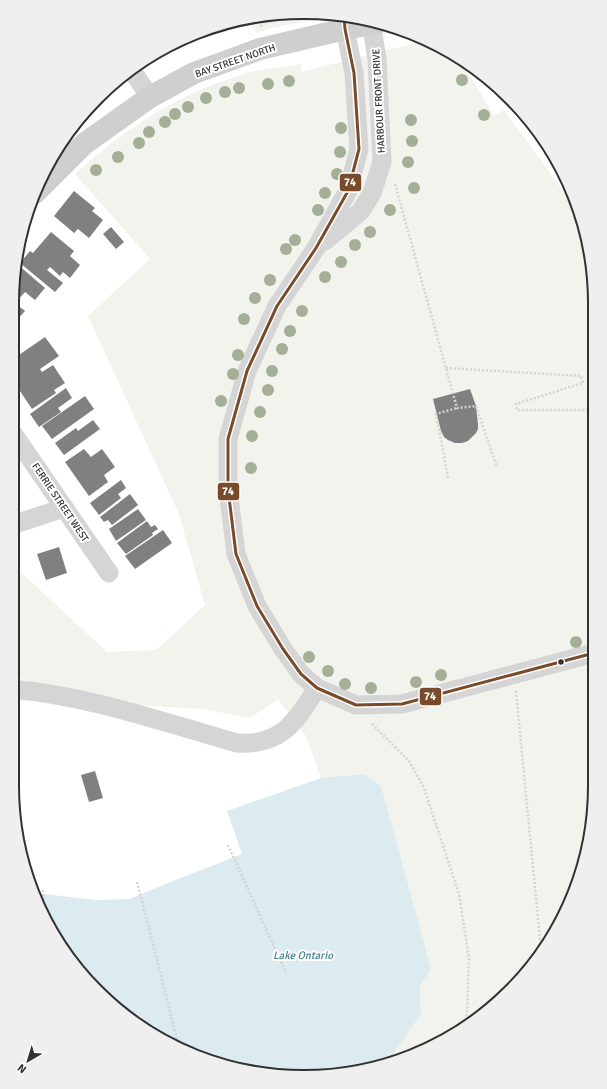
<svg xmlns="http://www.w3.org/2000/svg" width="607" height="1089" font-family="Signika,sans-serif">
<rect width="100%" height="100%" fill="#fff"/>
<g fill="#f1f3ec">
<path d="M285,13L312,14L311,18L309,21L272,28L257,33L247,19Z"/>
<path d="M423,39L449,51L460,59L494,116L504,110L575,207L578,206L593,266L594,804L580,879L556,931L496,1005L415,1055L388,1061L421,1014L420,986L431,969L364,774L321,778L306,736L277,698V700L250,718L203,709L134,705L12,677V564L107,652L156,650L205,605L179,514L88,316L150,259L75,174C96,156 117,138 140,123C174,100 211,83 251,72C267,68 285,67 302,64L301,72L412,44Z"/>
</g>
<path fill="#dbebf0" d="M364,774L381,786L431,969L420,986L421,1014L388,1061L322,1076L228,1067L141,1028L72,963L35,893L96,900L129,899L168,883L242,854L227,811L321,778Z"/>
<g fill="#808080">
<path d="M74,191L95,208L92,211L103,220L89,238L78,229L74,233L54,216Z"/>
<path d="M111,227L124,242L116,249L103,234Z"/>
<path d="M51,232L74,251L70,256L80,265L70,278L63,272L60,276L50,267L47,270L63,283L55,292L20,263L30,251L33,253Z"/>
<path d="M17,264L45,288L35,300L25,292L15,303L25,311L16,321L13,318V285Z"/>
<path d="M45,337L59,356L40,369L42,372L53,365L65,383L54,390L56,393L32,409L12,379L13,359Z"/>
<path d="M66,388L72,398L58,408L61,412L39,427L30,414Z"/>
<path d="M470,389L476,406L478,424V429L476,433L468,441L462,443H455L448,440L444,437L441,431L433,399Z"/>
<path d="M85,396L94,409L52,439L42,426Z"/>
<path d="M93,420L100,429L64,455L55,443L76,428L78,431Z"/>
<path d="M84,449L91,457L102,449L115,467L104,475L108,482L89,496L65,462Z"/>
<path d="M121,480L126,488L118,494L121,498L99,515L90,503Z"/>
<path d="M130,494L138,505L112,525L108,520L104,522L100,517Z"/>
<path d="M138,509L146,520L116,541L109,529Z"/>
<path d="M147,521L151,527L155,525L158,529L152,533L153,535L126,554L117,543Z"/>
<path d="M163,530L172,543L135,569L125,556Z"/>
<path d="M59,547L67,573L46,580L37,554Z"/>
<path d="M95,771L103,798L89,802L81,775Z"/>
</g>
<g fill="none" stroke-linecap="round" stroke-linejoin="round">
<g stroke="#d4d4d4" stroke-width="2.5" stroke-dasharray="2 2" stroke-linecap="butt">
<path d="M259,17L262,28"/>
<path d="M395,184L457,408L476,406L497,467"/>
<path d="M446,368L581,376L583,383L516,404L517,410H593"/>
<path d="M448,478L441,440L436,414L457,408"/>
<path d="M516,691L541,950"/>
<path d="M372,724L409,761L424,788L459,894L469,958L467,1013L465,1024"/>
<path d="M228,845L286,973"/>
<path d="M137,882L162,979L178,1044"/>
<path d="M43,890L44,910"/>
</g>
<g stroke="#d5d5d5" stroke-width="19">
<path d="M344,15L345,29L354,73L359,149L348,191L316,248L277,306L247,371L228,439V489L236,554L257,606L283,649L301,674L317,688L356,705L402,704L594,653"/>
<path d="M131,69L150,97"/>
<path d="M325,241L361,211L372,193L382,162L377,59L371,21"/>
<path d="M12,432L109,573"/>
<path d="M12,525L64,508"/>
<path d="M12,689C89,696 163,722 237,743C282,746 296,721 317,688"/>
</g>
<path stroke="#cfcfcf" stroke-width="22" d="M35,193L84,144L150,97L194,73L260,49L345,29L377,23"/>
<defs>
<path id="bus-1" d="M344,15L345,29L354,73L359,149L348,191L316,248L277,306L247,371L228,439V489L236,554L257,606L283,649L301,674L317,688L356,705L402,704L594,653"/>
</defs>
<use href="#bus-1" stroke="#fff" stroke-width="6"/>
<use href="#bus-1" stroke="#7a4b2a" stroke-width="3"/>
</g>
<g fill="#a5ae96">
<circle cx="462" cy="80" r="6"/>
<circle cx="289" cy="81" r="6"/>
<circle cx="268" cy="84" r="6"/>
<circle cx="239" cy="88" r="6"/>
<circle cx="225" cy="92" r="6"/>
<circle cx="206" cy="98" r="6"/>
<circle cx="188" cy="107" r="6"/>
<circle cx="175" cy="114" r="6"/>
<circle cx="484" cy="115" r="6"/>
<circle cx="411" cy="120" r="6"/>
<circle cx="165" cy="122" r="6"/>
<circle cx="341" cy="128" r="6"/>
<circle cx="149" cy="132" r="6"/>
<circle cx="412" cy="141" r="6"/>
<circle cx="139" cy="143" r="6"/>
<circle cx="340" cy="152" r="6"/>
<circle cx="118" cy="157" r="6"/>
<circle cx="408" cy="162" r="6"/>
<circle cx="96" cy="170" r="6"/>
<circle cx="337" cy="174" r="6"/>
<circle cx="414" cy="188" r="6"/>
<circle cx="325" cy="193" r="6"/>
<circle cx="318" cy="210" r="6"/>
<circle cx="390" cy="210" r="6"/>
<circle cx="370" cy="232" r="6"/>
<circle cx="295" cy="240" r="6"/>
<circle cx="355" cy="245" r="6"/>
<circle cx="286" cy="249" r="6"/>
<circle cx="341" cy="262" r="6"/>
<circle cx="325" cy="277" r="6"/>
<circle cx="270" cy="280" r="6"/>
<circle cx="255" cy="298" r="6"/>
<circle cx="302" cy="311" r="6"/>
<circle cx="244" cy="319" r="6"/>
<circle cx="290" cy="331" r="6"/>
<circle cx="282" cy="349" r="6"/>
<circle cx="238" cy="355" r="6"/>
<circle cx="272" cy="371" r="6"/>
<circle cx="233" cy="374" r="6"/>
<circle cx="268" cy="390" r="6"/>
<circle cx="221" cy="401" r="6"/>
<circle cx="260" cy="412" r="6"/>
<circle cx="252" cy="436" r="6"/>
<circle cx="251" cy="468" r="6"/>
<circle cx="576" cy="642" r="6"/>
<circle cx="309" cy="657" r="6"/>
<circle cx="328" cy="671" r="6"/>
<circle cx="441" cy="675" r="6"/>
<circle cx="416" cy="682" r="6"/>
<circle cx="345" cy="684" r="6"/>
<circle cx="371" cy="688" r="6"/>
</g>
<circle fill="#313131" stroke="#fff" stroke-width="1.5" cx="561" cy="662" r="3.5"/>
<g text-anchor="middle" stroke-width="4" stroke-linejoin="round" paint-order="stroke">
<g font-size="10" fill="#313131" stroke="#fff">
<text transform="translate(235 60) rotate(-19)" y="4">BAY STREET NORTH</text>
<text transform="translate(378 101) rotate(-93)" y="4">HARBOUR FRONT DRIVE</text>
<text transform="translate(61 502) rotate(56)" y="4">FERRIE STREET WEST</text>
</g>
<g font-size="11" font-style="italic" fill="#427e90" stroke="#fff">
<text x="303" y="959">Lake Ontario</text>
</g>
</g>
<path d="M0 0H607V1089H0ZM303 19H304A284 284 0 0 1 588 303V786A284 284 0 0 1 304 1070H303A284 284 0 0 1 19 786V303A284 284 0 0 1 303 19Z" fill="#efefef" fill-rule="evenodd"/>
<path fill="none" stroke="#313131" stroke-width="2" d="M303 19H304A284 284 0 0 1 588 303V786A284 284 0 0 1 304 1070H303A284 284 0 0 1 19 786V303A284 284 0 0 1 303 19Z"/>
<g stroke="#fff" stroke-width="1.5">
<rect x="339" y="173" width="23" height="19" rx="4" fill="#7a4b2a"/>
<rect x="217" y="482" width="23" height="19" rx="4" fill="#7a4b2a"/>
<rect x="419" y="687" width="23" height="19" rx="4" fill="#7a4b2a"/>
</g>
<g font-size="11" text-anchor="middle" font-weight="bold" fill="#fff">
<text x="350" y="186">74</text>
<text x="228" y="495">74</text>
<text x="430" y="700">74</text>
</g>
<g transform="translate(28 1061) rotate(218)" stroke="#ffffff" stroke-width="3" paint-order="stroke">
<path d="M0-3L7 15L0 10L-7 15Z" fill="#313131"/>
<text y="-6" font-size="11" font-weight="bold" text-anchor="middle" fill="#313131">N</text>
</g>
</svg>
